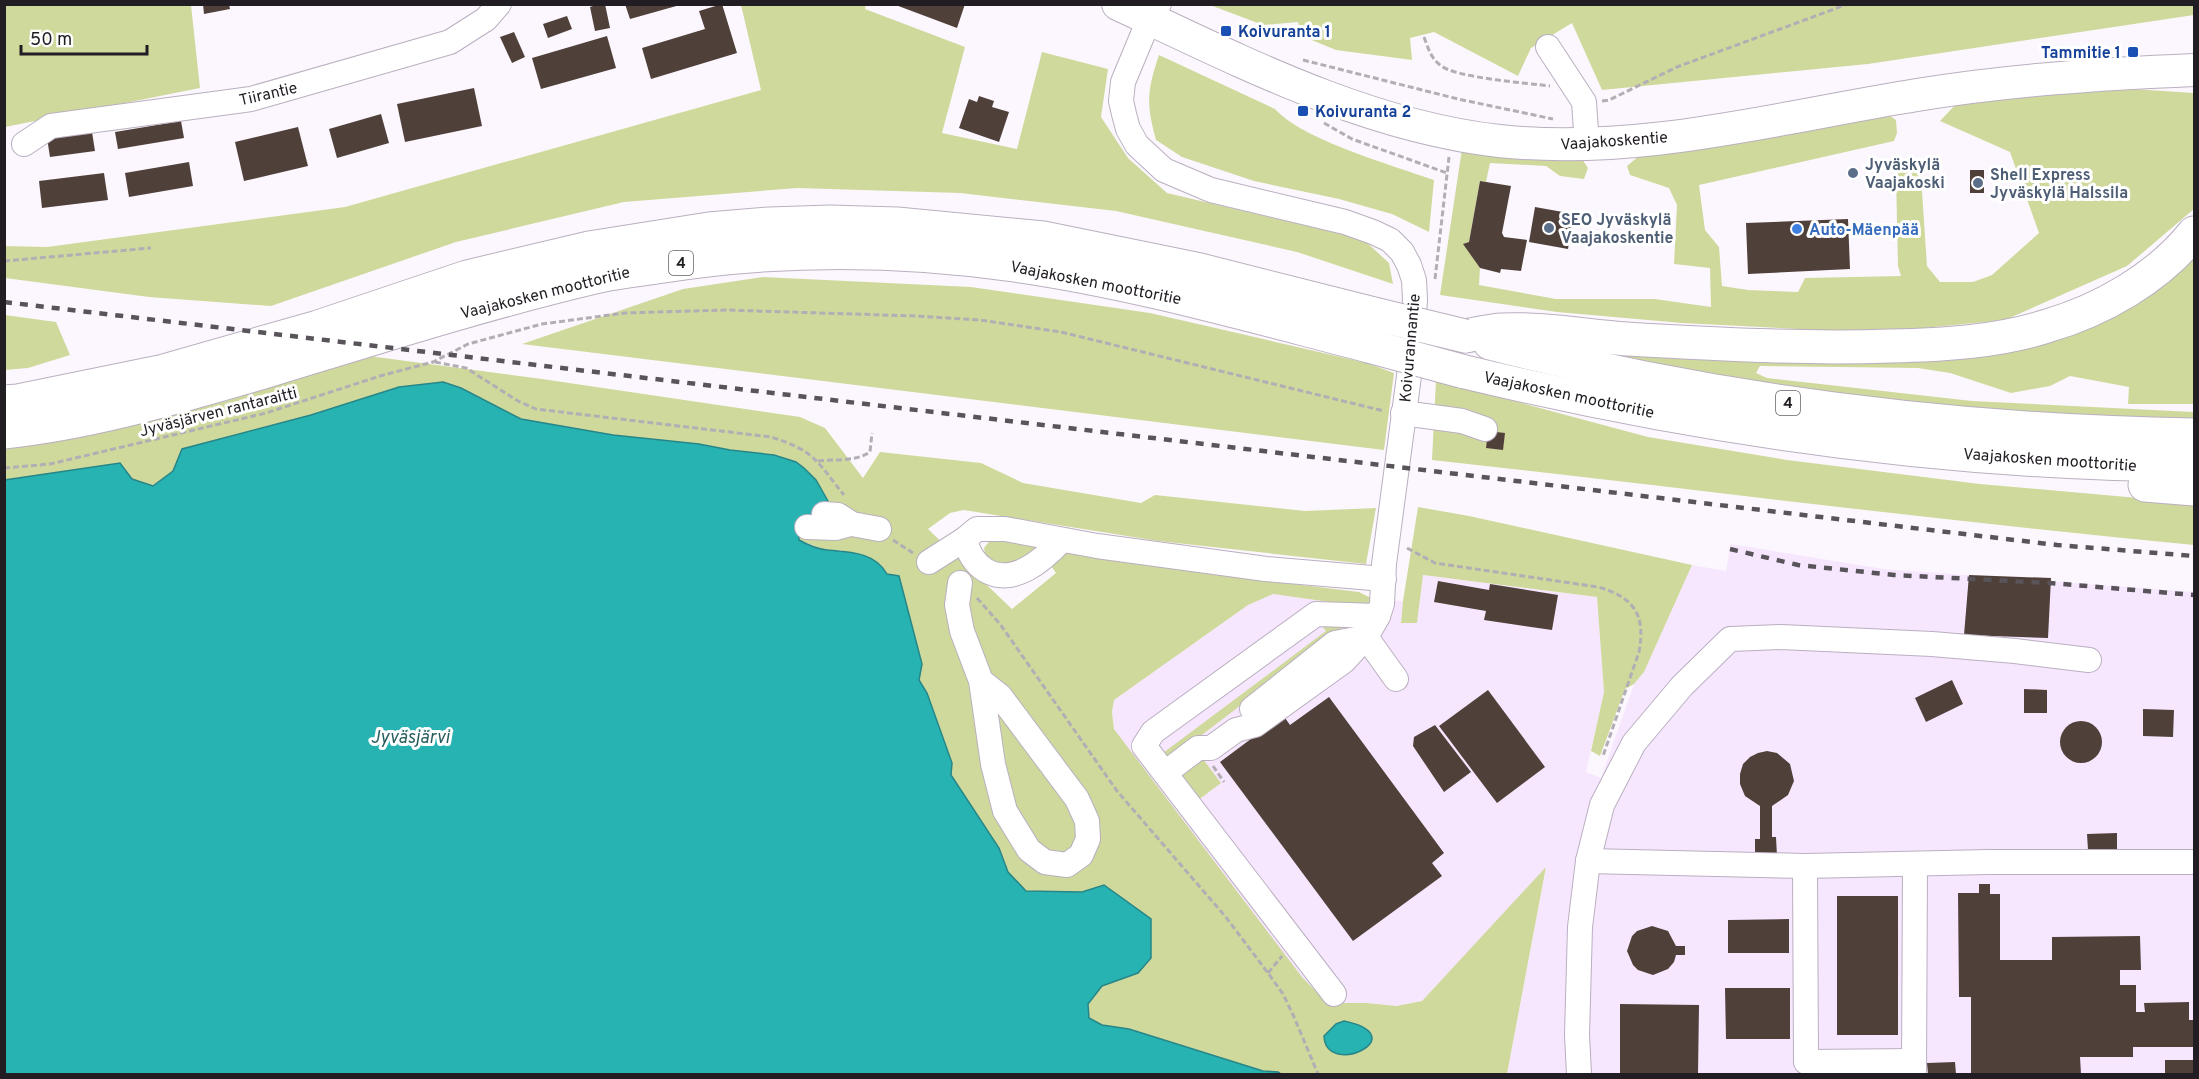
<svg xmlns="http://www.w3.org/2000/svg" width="2199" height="1079" font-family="Overpass,sans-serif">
<rect width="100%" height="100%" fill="#fcf7fe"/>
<path fill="#f6e7ff" d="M1731,544L1884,569L2194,592V1074H1507L1546,868L1422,1001L1396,1006L1367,1003H1327L1302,977L1139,765L1114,729L1112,712L1114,700L1248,605L1273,594L1365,607L1375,600L1403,601L1401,623H1417L1423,575L1597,597L1604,692L1586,772L1601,778L1634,684L1644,672L1692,565L1726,571Z"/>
<g fill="#d0d99c">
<path d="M866,4L865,9L965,47L942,133L1017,149L1042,52L1108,69L1101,117L1128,158L1167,193L1363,239L1389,263L1393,284L1297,252L1116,211L960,193L797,188L624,202L456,242L271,306L149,297L5,278L4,246L47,247L345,207L761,90L741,5Z"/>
<path d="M2194,4V15L1868,64L1602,90L1572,23L1531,48L1518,76L1434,32L1410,38L1412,60L1336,50L1302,36L1298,22L1263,25L1210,5Z"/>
<path d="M5,5H191L200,88L5,127Z"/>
<path d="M1159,55L1275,109C1301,139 1394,166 1434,180L1429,232L1392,214L1339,199L1254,181L1182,157L1156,140C1146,103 1147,91 1159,55Z"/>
<path d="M2103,87L2194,93V209L2127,266L2005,320L1874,333L1682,323L1557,312L1440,295L1462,149L1580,156L1588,168L1584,179L1560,176L1546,166L1490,163L1486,182L1480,181L1469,242L1464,244L1480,268L1479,285L1556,299H1655L1711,307L1710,268L1674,264L1677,205L1669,188L1630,175L1627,166L1639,156L1884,112L1896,120L1897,133L1894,141L1699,185L1705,230L1719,247L1722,286L1748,290L1798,292L1805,278L1901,276L1898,266L1896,177L1902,165L1912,157L1920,161L1927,266L1940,282H1973L1992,275L2039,233L2010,152L1940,121L1958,102Z"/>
<path d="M2194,248V404H2128L2129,387L2070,376L2050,386L2011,393L1950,373L1918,368L1760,366L1756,373L1767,378L1972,401L2194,412V420L2118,419L1899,402L1665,369L1524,336L1992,350Z"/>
<path d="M763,277L971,287L1150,313L1367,363L1394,373L1384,450L522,344L683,289Z"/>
<path d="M5,315L56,322L70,355L28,368L5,370Z"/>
<path d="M369,356L542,379L800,417L825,428L863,478L880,452L981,463L1023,483L1141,503L1155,495L1305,511L1376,508L1366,564L1158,541L964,510L950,513L928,529L1012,609L1056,573L1051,566L1070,549L1261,580L1359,592L1375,600L1365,607L1273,594L1248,605L1114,700L1112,712L1114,729L1302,977L1327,1003H1367L1396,1006L1422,1001L1546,867L1507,1074H1001L1047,973L999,848L951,775L952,763L927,693L919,680L922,664L887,574L841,550H825L799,540V532L730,450L699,444L613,435L521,419L474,395L173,471L153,486L132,479L5,505L4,446L141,423L223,402Z"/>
<path d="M1436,380L1648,437L1787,460L1980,484L2194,503V545C1940,521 1686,488 1432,460Z"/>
<path d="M1418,507L1469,516L1692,565L1644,672L1634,684L1625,689L1600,756L1591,751L1604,692L1597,597L1423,575L1417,623H1401L1403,601Z"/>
<path d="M991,539L1044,544C1019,562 1014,575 986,558L984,548Z"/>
<path d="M1319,622L1346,625L1169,760L1163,753L1326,631Z"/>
<path d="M1200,755L1221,783L1197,801L1181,781V769Z"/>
</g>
<g fill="#28b3b3" stroke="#268688" stroke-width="1.5">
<path d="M443,382L461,388L521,419L613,435L699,444L730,450L774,455L796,462L804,468L816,480L828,501L824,514L799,532V540C808,545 817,549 827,550C849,552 875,552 887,574L899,576L922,664L919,680L927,693L952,763L951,775L999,848L1008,872L1026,891L1082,892L1104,885L1151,919V958L1138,973L1102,986L1088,1004L1089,1018L1102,1025L1129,1029L1263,1071L1278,1072L1281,1074H5V480L120,463L132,479L153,486L173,471L182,449L311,415L399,387Z"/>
<path d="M1344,1021C1416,1036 1326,1079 1324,1036L1336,1024Z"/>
</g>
<g fill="#50403a">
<path d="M203,4H229L230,9L204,14Z"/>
<path d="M599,4H605L610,28L595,31L590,7Z"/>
<path d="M625,4H680V5L630,19Z"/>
<path d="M722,4L737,53L651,79L642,48L705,29L699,11Z"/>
<path d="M893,4H965L957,28Z"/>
<path d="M567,16L572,29L548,38L543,24Z"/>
<path d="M514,32L525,57L512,63L500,37Z"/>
<path d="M607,36L616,68L541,89L532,58Z"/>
<path d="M474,88L482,126L405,142L397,104Z"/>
<path d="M979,96L994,101L992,107L1009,112L999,142L959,128L969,99L977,102Z"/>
<path d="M381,114L389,143L337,158L329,129Z"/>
<path d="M181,121L184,138L118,149L115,132Z"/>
<path d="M298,127L308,166L244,181L235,142Z"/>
<path d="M92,132L95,151L50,157L47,138Z"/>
<path d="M189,162L193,186L129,197L125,173Z"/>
<rect x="1970" y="170" width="14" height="23"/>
<path d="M104,173L108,200L42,208L39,181Z"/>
<path d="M1480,181L1511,186L1502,233L1504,237L1527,240L1521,271L1501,269L1500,273L1480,268L1463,244L1469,242Z"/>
<path d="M1535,207L1574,214L1568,249L1529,242Z"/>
<path d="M1848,219L1850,269L1748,274L1746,223Z"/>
<path d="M1488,431L1505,433L1503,450L1486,448Z"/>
<path d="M1969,575L2051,578L2048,638L1964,635Z"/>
<path d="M1438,581L1489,590L1490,584L1558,595L1552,630L1484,620L1486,611L1434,602Z"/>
<path d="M1952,680L1963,704L1926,722L1915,698Z"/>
<path d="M2024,689L2047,690V713H2024Z"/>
<path d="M1488,690L1545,767L1497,803L1439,726Z"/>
<path d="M1329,697L1444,853L1432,863L1442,876L1353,941L1220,762L1283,715L1290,725Z"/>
<path d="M2143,709L2174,710L2173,737L2143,736Z"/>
<circle cx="2081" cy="742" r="21"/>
<path d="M1435,725L1471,772L1444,792L1413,746L1414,737Z"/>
<path d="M1767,751L1777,753L1790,764L1794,781L1788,795L1772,806V837H1776L1777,856L1755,857V839H1760V806L1745,796L1740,784V774L1743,764L1750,757L1758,753Z"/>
<path d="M2117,833V849L2088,850L2087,834Z"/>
<path d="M1979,884H1990V894H2000V960H2052V937L2140,936L2141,970H2120V985H2136V1012H2145L2144,1003L2189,1002V1020H2194V1047H2133V1057H2080L2081,1074H1971V997H1959L1958,893H1979Z"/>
<rect x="1837" y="896" width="61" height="139"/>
<path d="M1789,919V953H1728V920Z"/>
<path d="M1652,926L1668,931L1676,946H1685V955H1676L1674,962L1668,969L1653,975L1638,970L1633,965L1627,951L1632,936L1637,931Z"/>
<path d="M1725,988H1790V1039H1726Z"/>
<path d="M1620,1004L1699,1005L1698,1074H1620Z"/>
<rect x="2165" y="1060" width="29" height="14"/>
<path d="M1955,1062L1956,1074H1928L1927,1063Z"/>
</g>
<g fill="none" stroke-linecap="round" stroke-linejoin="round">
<defs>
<g id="minor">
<path d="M1159,4L1143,34L1123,82L1121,101L1124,114L1128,129L1137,145L1164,170L1211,190L1345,222L1373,232L1390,240L1402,252L1409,265L1414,280L1415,300L1409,376L1384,564L1382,604L1378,616L1366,637L1344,661L1255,725L1236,730L1211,748H1198L1165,773"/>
<path d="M1548,47L1584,102L1587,145"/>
<path d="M24,144L51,126L251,99L450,42L486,19L499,4"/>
<path d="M1403,413L1462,421L1485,429"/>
<path d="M824,514L838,515L852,524L879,529"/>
<path d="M807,527L836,528L847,525"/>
<path d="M1062,540C1043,560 1013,587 985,570C973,562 968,552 965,539L977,529H1005L1097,546L1266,569L1384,579"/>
<path d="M929,562L965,539"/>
<path d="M960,583L957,605L962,631L981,681L993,764L1005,811L1029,850L1045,862L1067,865L1081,855L1088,839L1087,821L1077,799L1000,696L981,681"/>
<path d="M1252,709L1335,643L1366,637L1396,679"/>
<path d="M1588,861L1805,866L1989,862H2194"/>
<path d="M1805,866L1806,1062L1914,1061"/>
<path d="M1334,994L1144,746L1153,732L1316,614L1378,616"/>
<path d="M1579,1074L1577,1035L1580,927L1588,861L1602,805L1634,743L1682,686L1730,639L1781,637L1932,644L2015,651L2089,660"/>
<path d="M1914,1074L1915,864"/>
</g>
<path id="major" d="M1118,4C1238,60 1365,126 1499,141C1640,156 1779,117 1917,95C2009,80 2101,74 2194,70"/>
<g id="highway">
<path d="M1465,336C1477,334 1489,331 1501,330C1543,328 1585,336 1627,339C1715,344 1802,349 1890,346C1942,345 1997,342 2047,326C2102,310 2158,278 2194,233"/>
<path d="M1490,343C1720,402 1957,431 2194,435"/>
<path d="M1461,371C1701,429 1948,464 2194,465"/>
<path d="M4,402L18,401L160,372L318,327L467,277L589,248L709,229L769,224L830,222L897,224L1043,238L1200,270L1374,314"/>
<path d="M4,432C91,423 174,398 257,374C369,340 481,304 595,277C615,272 636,270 657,267C775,248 895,248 1014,265C1134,282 1252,316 1369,346"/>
<path d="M2145,485L2194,489"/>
</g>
</defs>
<use href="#minor" stroke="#baafc0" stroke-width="26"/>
<use href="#major" stroke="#baafc0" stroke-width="34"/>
<use href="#highway" stroke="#baafc0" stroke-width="35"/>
<g stroke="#b2aeb4" stroke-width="3" stroke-dasharray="6 3" stroke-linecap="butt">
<path d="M1424,37C1428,48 1431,58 1440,65C1455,78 1527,83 1550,86"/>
<path d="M1303,60L1458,99L1553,119"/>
<path d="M1602,101L1609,100L1677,67L1848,4"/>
<path d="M1324,123L1352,139L1447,173"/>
<path d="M4,261L151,248"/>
<path d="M1435,279L1449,157"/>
<path d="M435,362L466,368L518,401L536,409L771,437C816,451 817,462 844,495"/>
<path d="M818,461C836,459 855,462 870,452L872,433"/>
<path d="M4,468L50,464L266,413L380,376L433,362L468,344L542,324L625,313L726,310L916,316L980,320L1061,332L1384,411"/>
<path d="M893,540L913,553"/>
<path d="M1407,548L1435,563L1598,587C1634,597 1646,615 1639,652L1603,756"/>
<path d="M977,598L1000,624L1117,791L1225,916L1268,973L1283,994L1294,1017L1318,1074"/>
<path d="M1213,766L1224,782"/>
<path d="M1268,973L1282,956"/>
</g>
<use href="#minor" stroke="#fff" stroke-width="24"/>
<use href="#major" stroke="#fff" stroke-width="32"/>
<use href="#highway" stroke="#fff" stroke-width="33"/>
<g stroke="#58545a" stroke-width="4.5" stroke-dasharray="8 8" stroke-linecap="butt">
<path d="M4,302L2057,545L2194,556"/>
<path d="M1730,549L1798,565L1894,575L2050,583L2194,595"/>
</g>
<defs>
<g id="highway-bridge">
<path d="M1374,314L1465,336"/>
<path d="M1369,346L1461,371"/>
</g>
</defs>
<use href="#highway-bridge" stroke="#baafc0" stroke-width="35" stroke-linecap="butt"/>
<use href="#highway-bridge" stroke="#fff" stroke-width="33"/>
</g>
<g fill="#1a4fb4" stroke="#fff" stroke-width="2">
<rect x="1220" y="25" width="12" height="12" rx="3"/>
<rect x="2127" y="46" width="12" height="12" rx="3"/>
<rect x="1297" y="105" width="12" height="12" rx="3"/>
</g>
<g fill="#5c6f8a" stroke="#fff" stroke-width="2">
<circle cx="1853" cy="173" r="6"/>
<circle cx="1978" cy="183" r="6"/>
<circle cx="1549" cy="228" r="6"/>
</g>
<circle fill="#3f7fe0" stroke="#fff" stroke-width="2" cx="1797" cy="229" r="6"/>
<g text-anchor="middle" stroke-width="6" stroke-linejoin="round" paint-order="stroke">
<g fill="#fff" stroke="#646165" stroke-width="1.5">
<rect x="669" y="251" width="24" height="24" rx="4.5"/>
<rect x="1776" y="391" width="24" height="24" rx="4.5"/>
</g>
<g font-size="15" font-weight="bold" fill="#211d23">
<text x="681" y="268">4</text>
<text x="1788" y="408">4</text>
</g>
<g font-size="16" font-weight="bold" fill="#164399" stroke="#fff" text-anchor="start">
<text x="1238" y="37">Koivuranta 1</text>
<text x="2121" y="58" text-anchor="end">Tammitie 1</text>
<text x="1315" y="117">Koivuranta 2</text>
</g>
<g font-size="16" fill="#211d23" stroke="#fff">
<text transform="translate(268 93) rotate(-13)" y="6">Tiirantie</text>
<text transform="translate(1614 140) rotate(-4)" y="6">Vaajakoskentie</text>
<text transform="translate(1096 282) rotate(11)" y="6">Vaajakosken moottoritie</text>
<text transform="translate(545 292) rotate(-14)" y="6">Vaajakosken moottoritie</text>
<text transform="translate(1409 348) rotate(-85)" y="6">Koivurannantie</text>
<text transform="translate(1569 394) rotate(12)" y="6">Vaajakosken moottoritie</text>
<text transform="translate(218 411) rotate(-14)" y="6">Jyväsjärven rantaraitti</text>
<text transform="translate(2050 459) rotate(4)" y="6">Vaajakosken moottoritie</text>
</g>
<g font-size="16" font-weight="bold" fill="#4e5e75" stroke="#fff" text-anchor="start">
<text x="1865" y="170">Jyväskylä<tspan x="1865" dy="18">Vaajakoski</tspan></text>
<text x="1990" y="180">Shell Express<tspan x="1990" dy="18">Jyväskylä Halssila</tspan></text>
<text x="1561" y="225">SEO Jyväskylä<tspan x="1561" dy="18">Vaajakoskentie</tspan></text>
</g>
<g font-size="16" font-weight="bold" fill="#366cbe" stroke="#fff" text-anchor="start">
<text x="1809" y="235">Auto-Mäenpää</text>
</g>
<g font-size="18" font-style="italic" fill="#285d5d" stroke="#fff">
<text x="410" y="743">Jyväsjärvi</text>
</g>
</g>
<rect width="2199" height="1079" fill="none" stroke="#211d23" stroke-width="12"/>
<path d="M21 45v9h126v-9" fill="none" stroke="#211d23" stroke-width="3"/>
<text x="30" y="45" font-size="18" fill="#211d23" stroke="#ffffff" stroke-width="4.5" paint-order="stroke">50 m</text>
</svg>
